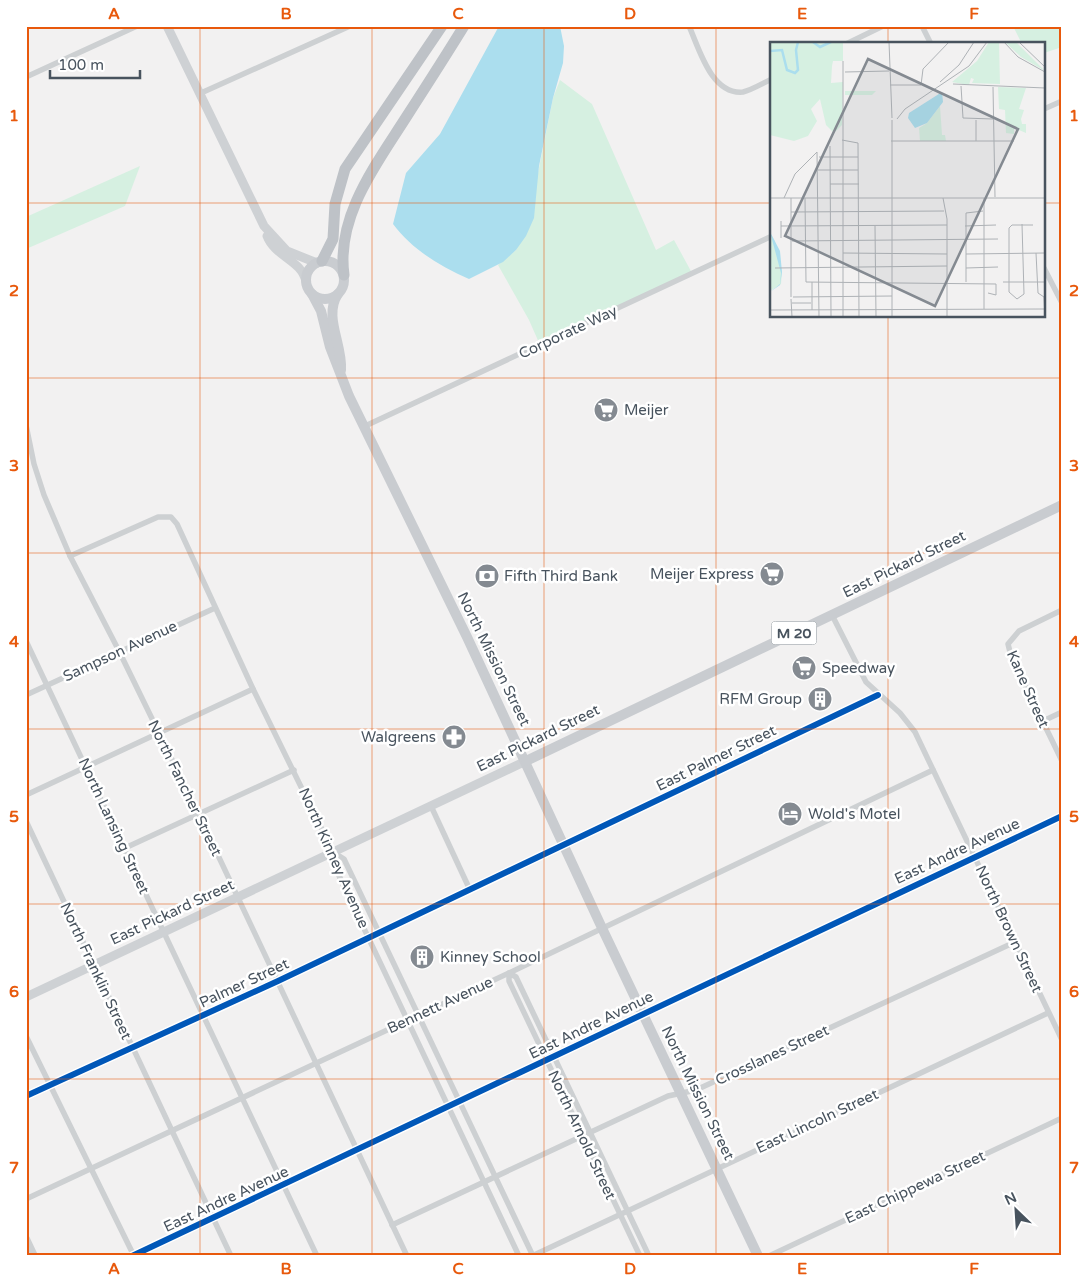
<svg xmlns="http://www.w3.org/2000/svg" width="1088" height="1282" font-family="'Varela Round',sans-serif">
<rect width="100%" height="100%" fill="#f2f1f1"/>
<g fill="#d6f0e1">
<path d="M1013,26H1062V47L1044,53V44H1022Z"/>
<path d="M560,80L592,104L656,250L674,240L692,273L540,345L529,320L498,265L516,250L536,183L553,98Z"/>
<path d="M140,166L125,206L26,249V217Z"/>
</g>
<path fill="#abdeee" d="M499,26H560L564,46L563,63L553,98L539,166L534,218L526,236L516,250L503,262L469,279C439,266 413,250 393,224L406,173L440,134Z"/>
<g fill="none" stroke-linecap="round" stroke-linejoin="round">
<g stroke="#cdd0d2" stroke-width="5.5">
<path d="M689,26C699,48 711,95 743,92C752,90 763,83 772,79"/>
<path d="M922,26L931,44"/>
<path d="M846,44L883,26"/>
<path d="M26,77L137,26"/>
<path d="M201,93L350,26"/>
<path d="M1044,109L1062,101"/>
<path d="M1044,268L1062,303"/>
<path d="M26,425L34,464L44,495L70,556L119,651L199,815L407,1256"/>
<path d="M363,427L772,236"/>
<path d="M70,556L158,517H171L177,524L253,689L333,852V863L519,1256"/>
<path d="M1062,610L1019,631L1008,644L1011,656L1062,761"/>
<path d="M832,615L866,682L900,713L915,732L1062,1040"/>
<path d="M26,641L317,1256"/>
<path d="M26,695L215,608"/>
<path d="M1043,721L1062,712"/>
<path d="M26,795L253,689"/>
<path d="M431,806L470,890"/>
<path d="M26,821L231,1256"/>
<path d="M125,848L294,770"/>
<path d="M333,852L344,859L533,1256"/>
<path d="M26,1036L134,1256"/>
<path d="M26,1096L278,981L878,695"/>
<path d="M26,1199L509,973L933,770"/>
<path d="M392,1225L668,1096L696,1090L1015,942"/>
<path d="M132,1256L1062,816"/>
<path d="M532,1256L1048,1013"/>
<path d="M640,1256L509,981V973L516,977L649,1256"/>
<path d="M769,1256L1062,1118"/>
</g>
<path stroke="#cdd0d2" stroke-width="8" d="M26,1239L34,1256"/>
<g stroke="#ced1d4" stroke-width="9">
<path d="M167,26L264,226L287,251L317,263"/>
<path d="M267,236C275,257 302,260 306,282"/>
<path d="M26,997L526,761"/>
</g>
<g stroke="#c9ccd0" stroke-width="10">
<circle cx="325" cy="280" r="19"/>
<path d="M312,294L321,311L330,347L349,396L467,637L602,928L758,1256"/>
<path d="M338,294C323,316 343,345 341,370"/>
<path d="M526,761L1062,505"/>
</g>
<g stroke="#bec2c7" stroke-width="11">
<path d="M322,261L333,239L335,204L345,169L442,26"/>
<path d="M344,275C336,217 375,166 405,119C425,88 445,57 464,26"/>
</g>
<defs>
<g id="cycleway">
<path d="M26,1096L278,981L878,695"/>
<path d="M132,1256L1062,816"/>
</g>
</defs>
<use href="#cycleway" stroke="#fff" stroke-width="9"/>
<use href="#cycleway" stroke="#0057b8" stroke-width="6"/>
</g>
<path fill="none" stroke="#e8590c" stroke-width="1" stroke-opacity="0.55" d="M200,26V1256M372,26V1256M544,26V1256M716,26V1256M888,26V44M26,203H772M1044,203H1062M888,316V1256M26,378H1062M26,553H1062M26,729H1062M26,904H1062M26,1079H1062"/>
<defs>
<symbol id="supermarket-disc" viewBox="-11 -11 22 22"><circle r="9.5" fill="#848a91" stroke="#fff"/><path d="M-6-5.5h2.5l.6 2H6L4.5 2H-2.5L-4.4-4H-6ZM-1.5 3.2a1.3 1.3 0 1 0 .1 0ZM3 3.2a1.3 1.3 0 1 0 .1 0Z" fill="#fff"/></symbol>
<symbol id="bank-disc" viewBox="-11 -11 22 22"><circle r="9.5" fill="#848a91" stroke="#fff"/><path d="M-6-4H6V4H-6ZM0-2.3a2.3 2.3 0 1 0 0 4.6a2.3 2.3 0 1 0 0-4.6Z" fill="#fff"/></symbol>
<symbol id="building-disc" viewBox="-11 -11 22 22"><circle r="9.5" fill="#848a91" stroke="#fff"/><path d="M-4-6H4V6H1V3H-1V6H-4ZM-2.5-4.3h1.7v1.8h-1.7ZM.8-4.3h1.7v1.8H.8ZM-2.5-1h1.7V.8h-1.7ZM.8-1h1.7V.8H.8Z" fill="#fff"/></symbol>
<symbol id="pharmacy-disc" viewBox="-11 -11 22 22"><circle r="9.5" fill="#848a91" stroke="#fff"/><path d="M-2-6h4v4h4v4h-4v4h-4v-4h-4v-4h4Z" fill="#fff"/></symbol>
<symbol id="hotel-disc" viewBox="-11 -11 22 22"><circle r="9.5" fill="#848a91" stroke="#fff"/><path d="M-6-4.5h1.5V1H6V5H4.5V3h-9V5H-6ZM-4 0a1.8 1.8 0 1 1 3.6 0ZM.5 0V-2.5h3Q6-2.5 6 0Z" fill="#fff"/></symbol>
</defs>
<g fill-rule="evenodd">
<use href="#supermarket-disc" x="592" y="396" width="28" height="28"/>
<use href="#supermarket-disc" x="758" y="560" width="28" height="28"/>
<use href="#bank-disc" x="473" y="562" width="28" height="28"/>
<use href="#supermarket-disc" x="790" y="654" width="28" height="28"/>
<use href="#building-disc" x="806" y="685" width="28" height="28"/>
<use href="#pharmacy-disc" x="440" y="723" width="28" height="28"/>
<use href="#hotel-disc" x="776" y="800" width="28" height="28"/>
<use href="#building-disc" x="408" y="943" width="28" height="28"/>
</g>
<g text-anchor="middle" stroke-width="5" stroke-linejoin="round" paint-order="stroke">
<rect fill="#fff" stroke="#7f878e" stroke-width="1" x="771.5" y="621.5" width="45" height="23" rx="4"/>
<g font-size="14" font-weight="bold" fill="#48535e">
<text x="794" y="638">M 20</text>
</g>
<g font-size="15" fill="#48535e" stroke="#fff">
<text transform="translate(568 332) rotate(-25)" y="5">Corporate Way</text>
<text transform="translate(904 564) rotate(-26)" y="5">East Pickard Street</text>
<text transform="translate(120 651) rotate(-25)" y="5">Sampson Avenue</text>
<text transform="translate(494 659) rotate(64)" y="5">North Mission Street</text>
<text transform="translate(1028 689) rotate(66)" y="5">Kane Street</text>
<text transform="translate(538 738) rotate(-26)" y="5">East Pickard Street</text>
<text transform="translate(716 758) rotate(-26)" y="5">East Palmer Street</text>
<text transform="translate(185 788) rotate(64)" y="5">North Fancher Street</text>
<text transform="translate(114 826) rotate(65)" y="5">North Lansing Street</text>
<text transform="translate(957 851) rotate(-25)" y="5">East Andre Avenue</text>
<text transform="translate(334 858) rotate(66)" y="5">North Kinney Avenue</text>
<text transform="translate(172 912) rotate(-25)" y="5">East Pickard Street</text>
<text transform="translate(1009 929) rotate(65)" y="5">North Brown Street</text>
<text transform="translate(96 971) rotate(65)" y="5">North Franklin Street</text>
<text transform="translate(244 983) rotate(-25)" y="5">Palmer Street</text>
<text transform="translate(440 1005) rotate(-25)" y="5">Bennett Avenue</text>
<text transform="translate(591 1025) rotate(-26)" y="5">East Andre Avenue</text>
<text transform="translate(772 1055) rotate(-25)" y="5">Crosslanes Street</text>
<text transform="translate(698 1093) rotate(64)" y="5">North Mission Street</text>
<text transform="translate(817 1121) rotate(-25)" y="5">East Lincoln Street</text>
<text transform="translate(582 1135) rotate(65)" y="5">North Arnold Street</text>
<text transform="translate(915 1187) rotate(-25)" y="5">East Chippewa Street</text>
<text transform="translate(226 1199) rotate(-25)" y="5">East Andre Avenue</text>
</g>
<g font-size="15" fill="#48535e" stroke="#fff" text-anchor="start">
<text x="624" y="415">Meijer</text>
<text x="754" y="579" text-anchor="end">Meijer Express</text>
<text x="504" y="581">Fifth Third Bank</text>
<text x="822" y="673">Speedway</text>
<text x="802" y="704" text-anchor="end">RFM Group</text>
<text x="436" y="742" text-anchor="end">Walgreens</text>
<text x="808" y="819">Wold's Motel</text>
<text x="440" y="962">Kinney School</text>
</g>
</g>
<g transform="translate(770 42)">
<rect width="275" height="275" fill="#f2f1f1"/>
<path d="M0,0H73V19H63L62,24L61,41L73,40L72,83L64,91L56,83L50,57L41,67L47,79L38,94L24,99L0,93ZM219,0H229L230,42L202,41L204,37L201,36L199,43L182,40L207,19ZM235,0H246L275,29L251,15ZM228,45L256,46L249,67L254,68L251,77L252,82H256V91L244,86V92L236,91L235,68L229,67ZM75,49H106L102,53H75ZM170,64L172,93H175L176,99H150L149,86L157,81ZM0,191L5,199L12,230L11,242L0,249Z" fill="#d6f0e1"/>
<path d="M172,50L173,60L157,81L145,86L138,76L139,71ZM0,190L10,209L12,230L10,243L0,250L10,242L11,231Z" fill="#abdeee"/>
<path fill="none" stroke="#abdeee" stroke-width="2.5" d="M43,0L50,5L61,0M0,9L12,8L17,28L25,31L28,28L26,8L28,0"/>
<path fill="none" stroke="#aeb2b6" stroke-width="1" d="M119,0L122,76M234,0L248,15L275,30M249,0L275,25M73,19V275M75,30L119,29M170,40L189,23L204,0M183,42L275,46M120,43H151L153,27L179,0M191,44L193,76L223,77M223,45L225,155M127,77L135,67L199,24L217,0M122,78V275M72,98L88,101L89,275M121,99H244M206,99V78M60,104L61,275M49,115H88M48,128H88M60,142H89M0,156H275M14,156L25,132L47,110L49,275M21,156V255M35,156L36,240L226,242V253L218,251M173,156L177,177V275M214,156V267M21,170L174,169M11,179V196M11,184L177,183M105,184L106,275M195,184L226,183M22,199L228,197M73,211L177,212M266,211L268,251L274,255M196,212L275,211M5,226L177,224M196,226L228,225M42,240V268M196,240V171L213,169M233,240H275M23,255L122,254M274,255L275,275M21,257L22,275M247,257L239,250V186L242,183H263M247,257L254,252L252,182M22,261H41M0,268L275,267"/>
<path fill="#848a91" fill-opacity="0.15" stroke="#848a91" stroke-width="2.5" d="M98,17L248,87L165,264L15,194Z"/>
<rect width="275" height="275" fill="none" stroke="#48535e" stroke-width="2.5"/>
</g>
<rect width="1088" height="1282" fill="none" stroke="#ffffff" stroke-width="55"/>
<g transform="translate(1016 1210) rotate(335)" stroke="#ffffff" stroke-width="4" paint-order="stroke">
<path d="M0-4L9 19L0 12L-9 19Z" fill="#48535e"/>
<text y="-8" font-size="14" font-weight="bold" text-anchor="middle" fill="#48535e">N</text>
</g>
<path d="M50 70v8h90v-8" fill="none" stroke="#48535e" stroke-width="2.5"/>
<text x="58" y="70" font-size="15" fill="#48535e" stroke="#ffffff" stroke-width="4" paint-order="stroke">100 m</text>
<rect x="28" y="28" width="1032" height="1226" fill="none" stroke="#e8590c" stroke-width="2"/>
<g font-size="16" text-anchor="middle" font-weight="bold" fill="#e8590c">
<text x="114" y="19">A</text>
<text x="286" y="19">B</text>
<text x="458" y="19">C</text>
<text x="630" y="19">D</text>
<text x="802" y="19">E</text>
<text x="974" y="19">F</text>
<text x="14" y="121">1</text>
<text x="1074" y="121">1</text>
<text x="14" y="296">2</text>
<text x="1074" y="296">2</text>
<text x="14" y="471">3</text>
<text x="1074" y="471">3</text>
<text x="14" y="647">4</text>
<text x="1074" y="647">4</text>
<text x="14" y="822">5</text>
<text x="1074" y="822">5</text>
<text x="14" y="997">6</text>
<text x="1074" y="997">6</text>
<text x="14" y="1173">7</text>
<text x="1074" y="1173">7</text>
<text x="114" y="1274">A</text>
<text x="286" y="1274">B</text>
<text x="458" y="1274">C</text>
<text x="630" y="1274">D</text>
<text x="802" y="1274">E</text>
<text x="974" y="1274">F</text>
</g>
</svg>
